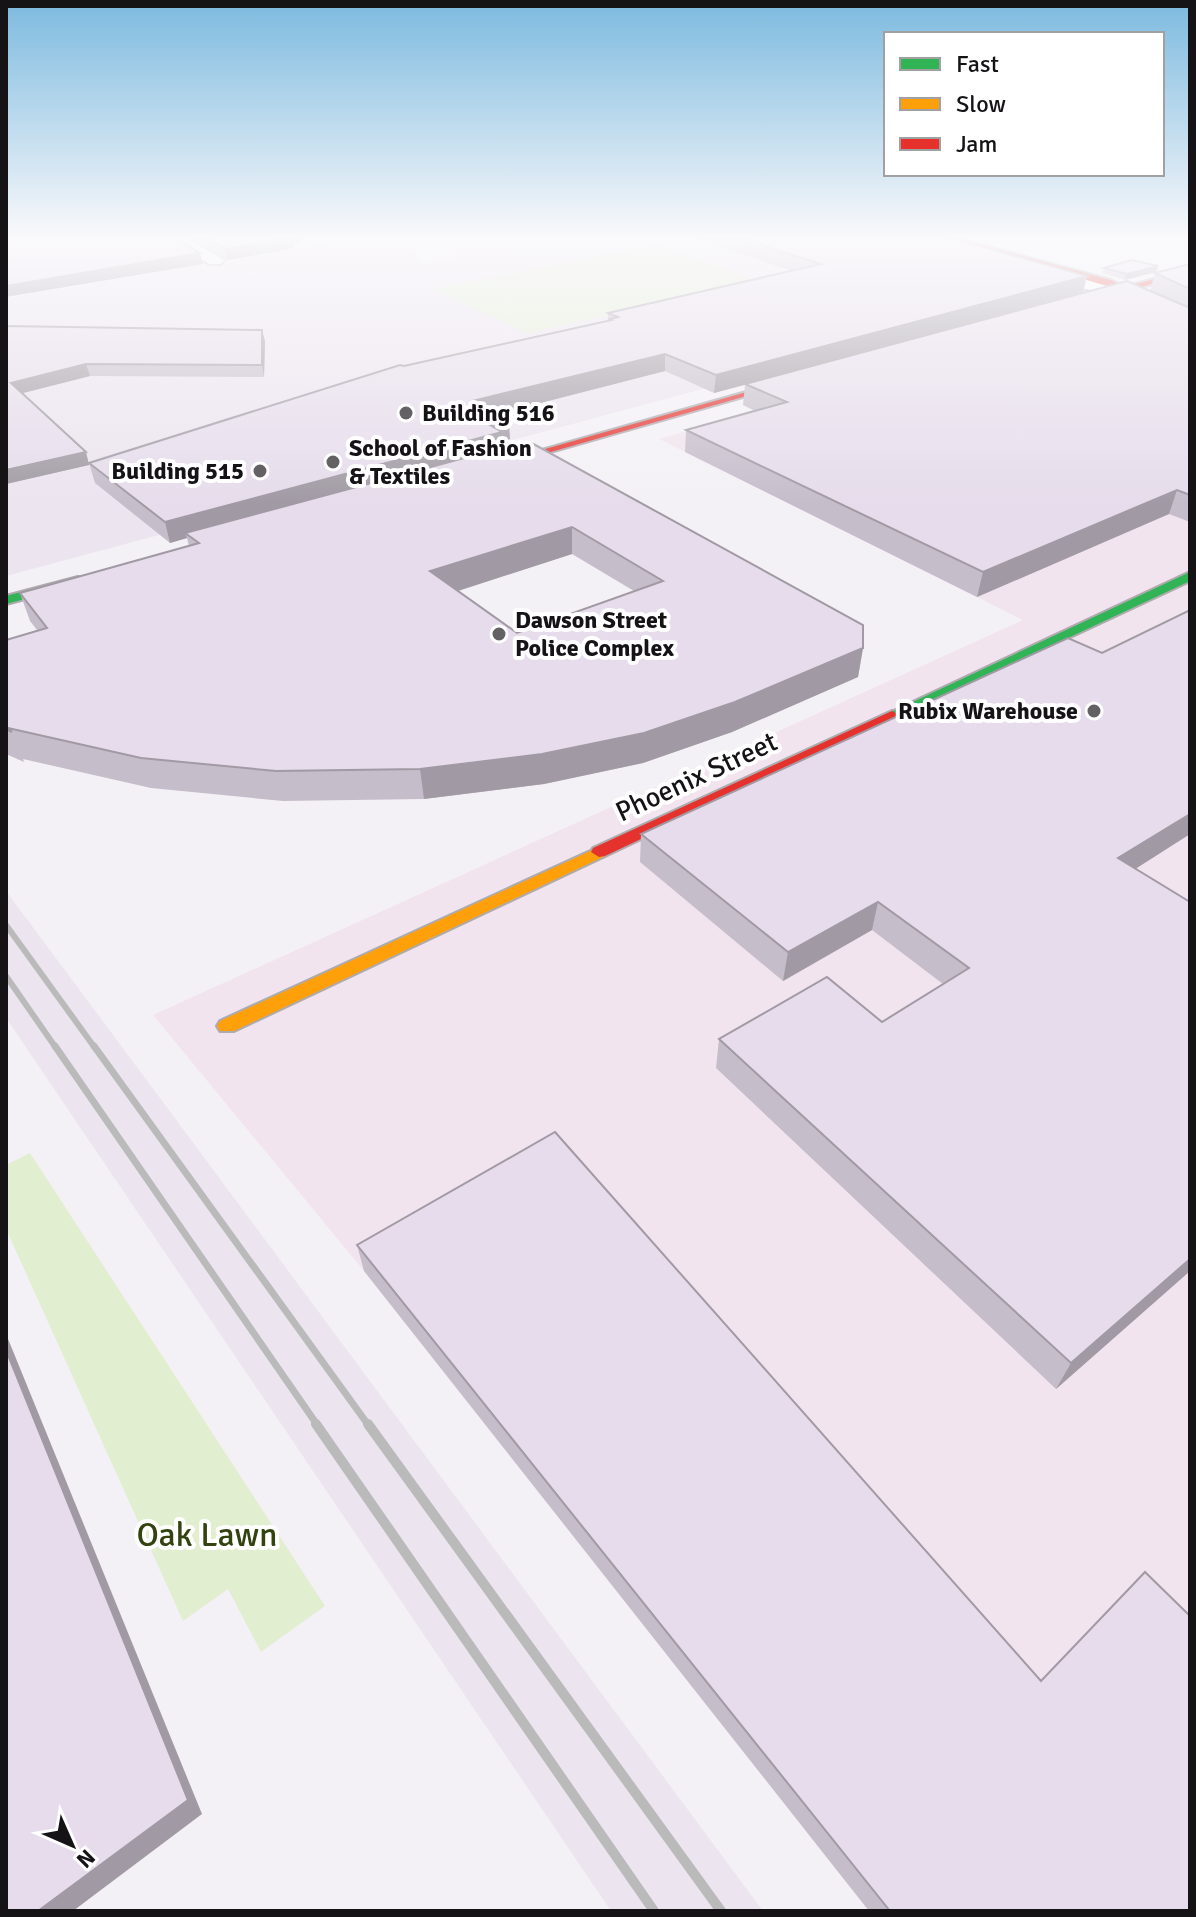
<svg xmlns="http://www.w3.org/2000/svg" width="1196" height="1917" font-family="Signika,sans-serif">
<rect width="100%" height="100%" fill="#f4f1f6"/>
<path fill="#f1e4ee" d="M1190,286V1911H869L364,1271L153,1015L1023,620L659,439Z"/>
<g fill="#ece4ef">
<path d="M368,236H402L423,264L459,256L410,236H894L1079,288L6,576V298Z"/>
<path d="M6,891L160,1098L763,1911H611L6,1018Z"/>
</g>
<g fill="#e2eed0">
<path d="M656,245L760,281L528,333L433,289Z"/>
<path d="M30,1153L325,1606L261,1652L228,1589L183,1621L6,1229V1165Z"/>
</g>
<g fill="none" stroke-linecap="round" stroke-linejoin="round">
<defs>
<g id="street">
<path d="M163,236H183L224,260L221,264H209Z"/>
<path d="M907,236H933L1088,279L1131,286L1133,290L1124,296L1080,288L909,239Z"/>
</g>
<g id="fast">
<path d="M1190,572V581L897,718L892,719L885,715Z"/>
<path d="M78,577L82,578V584L6,604V596Z"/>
</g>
<path id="slow" d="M599,847L607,852L605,856L234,1031H220L217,1026L220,1021Z"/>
<g id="jam">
<path d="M939,236H949L1111,280L1125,287L1190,269V273L1131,290L1190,318V323L1124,292L1078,304V300L1117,289Z"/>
<path d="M799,377L806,379L491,469L482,467Z"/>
<path d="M892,711L899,715L897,718L605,856L599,857L591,852L593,848Z"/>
</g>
</defs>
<use href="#street" stroke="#aeabaf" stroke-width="4"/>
<use href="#fast" stroke="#aeabaf" stroke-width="4"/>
<use href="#slow" stroke="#aeabaf" stroke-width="4"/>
<use href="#jam" stroke="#aeabaf" stroke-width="4"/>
<use href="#street" fill="#fdfdfe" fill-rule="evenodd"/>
<use href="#fast" fill="#30b455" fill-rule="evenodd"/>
<use href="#slow" fill="#ff9f0a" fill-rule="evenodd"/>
<use href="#jam" fill="#e5322d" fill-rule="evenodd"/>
<g stroke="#bababa" stroke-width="6">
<path d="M6,925L95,1048"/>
<path d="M6,976L56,1048"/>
</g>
<g stroke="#bababa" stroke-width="7">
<path d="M55,1046L318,1426"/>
<path d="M94,1046L369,1426"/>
</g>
<g stroke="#bababa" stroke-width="10">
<path d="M316,1424L654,1911"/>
<path d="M368,1424L721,1911"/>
</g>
</g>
<g fill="#c6bdca" fill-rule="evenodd">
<path d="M188,236H299L300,243L294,244L295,248L227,260Z"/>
<path d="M687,236H942L1087,276L1083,292L860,353L1150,290L1155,273L1190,264V522L1169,514L977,597L685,452L686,430L755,411L743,405L745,385L714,393L665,371L498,414L510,439L503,441V447L863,648L858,677L732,732L643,763L544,784L424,799L283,801L151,788L23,759L24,762L6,754V640L37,630L30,621L20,593L189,546L187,538L170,543L95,483L89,463L404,366L608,321V313L792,271ZM572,554L634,591L517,633L458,591Z"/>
<path d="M1158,266L1156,272L1125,280L1102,273L1104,268Z"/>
<path d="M6,326L265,341L264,377L90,376L23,393L86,452L89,465L6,484Z"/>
<path d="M1102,653L1190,834L1135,869L1190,1271L1056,1389L716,1068L719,1039L882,1022L943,984L872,930L783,981L640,862L641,834Z"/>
<path d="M357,1245L1041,1681L1190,1911H869L364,1271Z"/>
</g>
<g fill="#a19aa4">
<path d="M288,236H299L300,243L294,244L295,248L227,260L225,249Z"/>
<path d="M200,253L203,264L6,297V286Z"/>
<path d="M1158,266L1156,272L1125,280L1127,274Z"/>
<path d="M1087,276L1083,292L714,393L716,375Z"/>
<path d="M262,330L265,341L264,377L262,365Z"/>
<path d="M665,354V371L474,420L472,401Z"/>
<path d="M86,364L90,376L15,395L11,383Z"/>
<path d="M509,420L510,439L503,441L504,451L185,533L187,538L170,543L165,522Z"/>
<path d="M86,452L89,465L6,484V470Z"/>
<path d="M1177,490L1169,514L977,597L983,572Z"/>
<path d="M572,527V554L433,599L430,571Z"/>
<path d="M863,648L858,677L732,732L643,763L544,784L424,799L420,769Z"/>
<path d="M1190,814V834L1107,887L1118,858Z"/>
<path d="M878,902L872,930L783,981L788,952Z"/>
<path d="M1190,1259V1271L1056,1389L1071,1363Z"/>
<path d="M6,1334L202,1814L73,1911H38Z"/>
</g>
<g fill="#e6dceb" stroke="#a19aa4" stroke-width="2" fill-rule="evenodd">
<path d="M6,236H171L200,253L6,286Z"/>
<path d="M202,236H289L293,238L225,249Z"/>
<path d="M732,236H942L1087,276L716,375L665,354L472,401L509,420L490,425L502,432L165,522L89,463L400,365L404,366L612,320L610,319L618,317L608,313L821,264Z"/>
<path d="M1132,260L1158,266L1127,274L1104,268Z"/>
<path d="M1190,264V289L1155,273Z"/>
<path d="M1127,281L1190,308V495L1177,490L983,572L686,430L787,402L745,384Z"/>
<path d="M6,326L262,330V365L86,364L11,383L86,452L6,470Z"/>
<path d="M528,441L863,625V648L735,702L644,733L542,754L420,769L276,771L141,758L8,728L12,732L6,729V640L47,628L20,593L199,543L185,533ZM572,527L663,581L517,633L430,571Z"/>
<path d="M1190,610V814L1118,858L1190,902V1259L1071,1363L719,1039L827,977L882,1022L969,968L878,902L788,952L641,834L1068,638L1102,653Z"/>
<path d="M555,1132L1041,1681L1145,1572L1190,1616V1911H890L357,1245Z"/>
<path d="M6,1350L188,1800L38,1911H6Z"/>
</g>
<linearGradient id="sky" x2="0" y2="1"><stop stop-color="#7cbadf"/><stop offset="0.47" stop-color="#faf9fb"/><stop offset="1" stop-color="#faf9fb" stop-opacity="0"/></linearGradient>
<rect width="1196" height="504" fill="url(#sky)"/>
<g fill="#636164" stroke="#fff" stroke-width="3">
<circle cx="406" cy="413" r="8"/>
<circle cx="333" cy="462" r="8"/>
<circle cx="260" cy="471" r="8"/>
<circle cx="499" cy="634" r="8"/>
<circle cx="1094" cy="711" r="8"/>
</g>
<g text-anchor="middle" stroke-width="8" stroke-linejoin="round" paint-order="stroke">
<g font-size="24" font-weight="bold" fill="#151316" stroke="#fff" text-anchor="start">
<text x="422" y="421">Building 516</text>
<text x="349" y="456">School of Fashion<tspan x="349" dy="28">&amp; Textiles</tspan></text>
<text x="244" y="479" text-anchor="end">Building 515</text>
<text x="515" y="628">Dawson Street<tspan x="515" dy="28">Police Complex</tspan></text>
<text x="1078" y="719" text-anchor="end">Rubix Warehouse</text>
</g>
<g font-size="28" fill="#151316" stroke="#fff">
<text transform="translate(696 776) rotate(-25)" y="10">Phoenix Street</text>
</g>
<g font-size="34" fill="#324310" stroke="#fff">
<text x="207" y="1546">Oak Lawn</text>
</g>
</g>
<rect width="1196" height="1917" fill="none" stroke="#151316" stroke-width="16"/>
<rect x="884" y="32" width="280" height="144" fill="#ffffff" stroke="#a1a1a2" stroke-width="2"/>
<rect x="900" y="58" width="40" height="12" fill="#30b455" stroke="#a1a1a2" stroke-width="2"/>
<text x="956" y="72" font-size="24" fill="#151316">Fast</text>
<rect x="900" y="98" width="40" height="12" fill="#ff9f0a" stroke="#a1a1a2" stroke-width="2"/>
<text x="956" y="112" font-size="24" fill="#151316">Slow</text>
<rect x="900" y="138" width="40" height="12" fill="#e5322d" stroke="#a1a1a2" stroke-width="2"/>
<text x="956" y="152" font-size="24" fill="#151316">Jam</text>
<g transform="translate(72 1845) rotate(135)" stroke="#ffffff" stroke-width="6" paint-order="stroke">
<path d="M0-6L14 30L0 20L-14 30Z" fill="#151316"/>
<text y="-12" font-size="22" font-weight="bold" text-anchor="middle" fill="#151316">N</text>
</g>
</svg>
